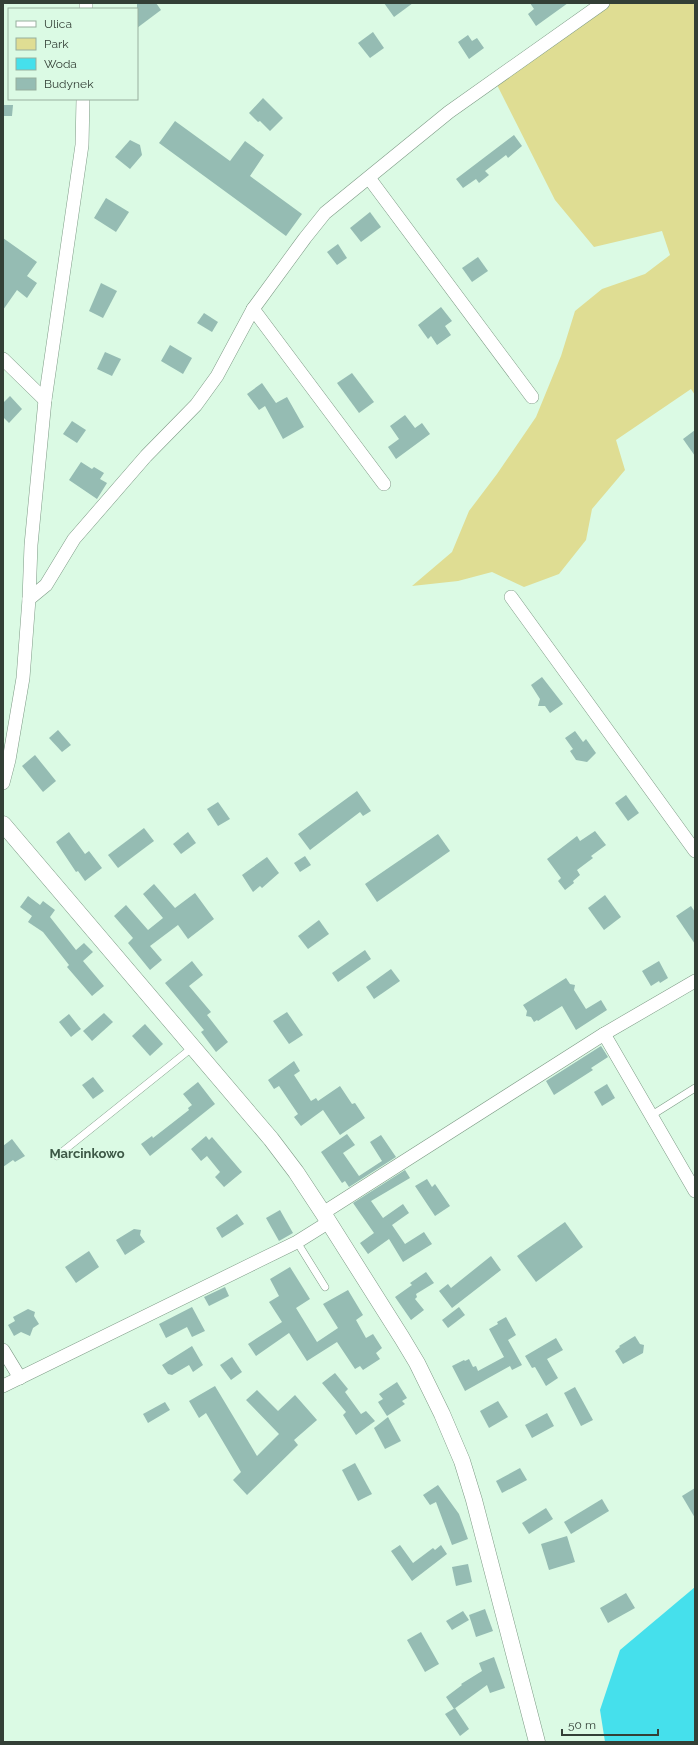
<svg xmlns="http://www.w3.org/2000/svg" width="698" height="1745" font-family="Raleway,sans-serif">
<rect width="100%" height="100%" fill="#dbfae4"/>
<path fill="#dfdd93" d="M606,3H695V395L691,389L616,440L625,470L592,509L586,540L559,574L524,587L492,572L458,581L412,586L452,552L469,511L497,474L536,417L561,356L575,311L602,289L645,274L670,255L662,231L594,247L555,200L495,81Z"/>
<path fill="#45e0ec" d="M695,1587V1742H605L600,1710L620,1650Z"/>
<g fill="#95bcb3">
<path d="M137,3H156L161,10L137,28Z"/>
<path d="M384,3H413L394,17Z"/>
<path d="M530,3H568L536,26L528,14L534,9Z"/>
<path d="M373,32L384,48L370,58L358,43Z"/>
<path d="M468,35L472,41L477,38L484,48L469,59L458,42Z"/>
<path d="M263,98L283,118L270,131L260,121L258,122L249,113Z"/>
<path d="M3,105H13L12,116H3Z"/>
<path d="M175,121L230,161L245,141L264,155L250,176L302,214L286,236L159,143Z"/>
<path d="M514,135L522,146L508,158L506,155L485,171L489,175L479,183L476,179L463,188L456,179Z"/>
<path d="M130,140L140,145L142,155L130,169L115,157Z"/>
<path d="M106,198L129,212L116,232L94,218Z"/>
<path d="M370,212L381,227L361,242L350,228Z"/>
<path d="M3,238L37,262L27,276L37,283L27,298L17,290L3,310Z"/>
<path d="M338,244L347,258L337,265L327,252Z"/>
<path d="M478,257L488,271L472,282L462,268Z"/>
<path d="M101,283L117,291L103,318L89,311Z"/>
<path d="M441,307L452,321L445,326L451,335L437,345L431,336L428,339L418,325Z"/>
<path d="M204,313L218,322L212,332L197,323Z"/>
<path d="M170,345L192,358L183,374L161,361Z"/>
<path d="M105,352L121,359L112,376L97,369Z"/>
<path d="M352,373L374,402L359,413L337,383Z"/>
<path d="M262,383L276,403L287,397L304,427L283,439L265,406L259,410L247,394Z"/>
<path d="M10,396L22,409L9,423L3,417V403Z"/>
<path d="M405,415L415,428L422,423L430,434L396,459L388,447L399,439L390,426Z"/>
<path d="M72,421L86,430L77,443L63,434Z"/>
<path d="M695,430V456L683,439Z"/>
<path d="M81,462L92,469L94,467L104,473L100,479L107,483L97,499L69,480Z"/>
<path d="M542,677L563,704L550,713L545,706H538L540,699L531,685Z"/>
<path d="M58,730L71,745L62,752L49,738Z"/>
<path d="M575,731L583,742L586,739L596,753L587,762L576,760L570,751L573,749L565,738Z"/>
<path d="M35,755L56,781L43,792L22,766Z"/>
<path d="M357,791L371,811L363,816L360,812L310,850L298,834Z"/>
<path d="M626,795L639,813L628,821L615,803Z"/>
<path d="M218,802L230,819L218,826L207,809Z"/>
<path d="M144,828L154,841L118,868L108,855Z"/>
<path d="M595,831L606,845L591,856L593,858L577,870L580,875L573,881L574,883L565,890L558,881L561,878L547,859L577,836L580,841Z"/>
<path d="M69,832L85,854L89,851L102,868L85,881L78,871L76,872L56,842Z"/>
<path d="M188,832L196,843L181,854L173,844Z"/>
<path d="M438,834L450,851L377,902L365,884Z"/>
<path d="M305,856L311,865L300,872L294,863Z"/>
<path d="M267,857L279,873L262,888L260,886L253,892L242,875Z"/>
<path d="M154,884L175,908L195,893L214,919L188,939L178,925L150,946L162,960L150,970L128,943L133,938L114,916L126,905L148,930L163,918L143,894Z"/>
<path d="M605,895L621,917L604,930L588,908Z"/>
<path d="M28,896L40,905L43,901L55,910L50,917L76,950L84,943L93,952L83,961L104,986L92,996L67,967L69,965L43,932L28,922L32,916L20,907Z"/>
<path d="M691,906L695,912V944L676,916Z"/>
<path d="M319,920L329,934L308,949L298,936Z"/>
<path d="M365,950L371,959L338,982L332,973Z"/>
<path d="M192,961L203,975L189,986L211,1012L207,1015L228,1042L216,1052L201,1032L204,1030L165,983Z"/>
<path d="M659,961L668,978L660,983L659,981L651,986L642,971Z"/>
<path d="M391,969L400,981L374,999L366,987Z"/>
<path d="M566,978L570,984L575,985L574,990L586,1009L601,1000L607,1010L576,1030L562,1006L538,1021L537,1020L534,1022L531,1017L526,1016L527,1011L523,1005Z"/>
<path d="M287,1012L303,1035L289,1044L273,1021Z"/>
<path d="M104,1013L113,1022L92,1041L83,1031Z"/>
<path d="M69,1014L81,1029L71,1037L59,1022Z"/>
<path d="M145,1024L163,1044L150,1056L132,1036Z"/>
<path d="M601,1046L608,1057L591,1068L593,1070L554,1095L546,1081Z"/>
<path d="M294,1061L300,1071L294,1075L311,1101L316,1098L318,1101L340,1086L352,1104L355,1103L365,1118L340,1135L323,1110L301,1126L294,1117L298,1114L279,1086L274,1089L268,1080Z"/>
<path d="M93,1077L104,1091L93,1099L82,1085Z"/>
<path d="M198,1082L215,1104L150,1156L141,1144L152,1136L153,1138L189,1110L188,1108L192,1105L183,1094Z"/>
<path d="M607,1084L615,1098L602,1106L594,1092Z"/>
<path d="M347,1134L355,1145L343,1153L359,1176L382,1161L370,1142L381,1135L396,1157L349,1187L345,1181L342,1183L321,1152Z"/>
<path d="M206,1136L209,1140L212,1137L242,1172L224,1187L215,1177L220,1172L207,1156L201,1161L191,1149Z"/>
<path d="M12,1139L25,1156L15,1162L13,1160L3,1167V1146Z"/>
<path d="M405,1170L410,1178L371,1201L383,1218L403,1204L409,1213L392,1225L405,1244L424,1232L432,1244L403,1262L389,1239L368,1254L360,1243L374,1233L353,1203Z"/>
<path d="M427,1179L432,1187L435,1184L450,1206L435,1216L415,1186Z"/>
<path d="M280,1210L293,1233L279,1241L266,1218Z"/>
<path d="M237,1214L244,1224L222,1238L216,1228Z"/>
<path d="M565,1222L583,1247L536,1282L517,1256Z"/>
<path d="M134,1229L141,1230L140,1235L145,1242L125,1255L116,1240Z"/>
<path d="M89,1251L99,1267L76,1283L65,1267Z"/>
<path d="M491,1256L501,1270L452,1308L439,1291L448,1284L451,1288Z"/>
<path d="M290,1267L310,1299L296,1308L317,1342L338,1328L323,1304L348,1290L363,1315L356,1320L366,1338L373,1334L382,1348L376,1353L380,1359L363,1370L360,1366L355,1369L337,1342L307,1361L289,1333L256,1356L248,1344L282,1322L269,1302L279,1296L270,1279Z"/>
<path d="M426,1272L434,1283L416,1294L417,1297L415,1299L424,1310L411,1320L395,1297L412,1285L410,1283Z"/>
<path d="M225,1287L229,1296L209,1306L204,1297Z"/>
<path d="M192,1307L205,1331L192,1337L187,1327L166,1338L159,1324Z"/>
<path d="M459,1307L465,1315L448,1328L442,1320Z"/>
<path d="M28,1309L35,1312L34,1316L39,1324L33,1328L30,1336L21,1332L14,1336L8,1325L15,1321L13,1317Z"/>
<path d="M506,1317L516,1335L508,1340L522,1365L512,1370L510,1366L465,1391L452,1366L464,1360L465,1361L469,1359L473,1367L476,1366L478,1371L504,1357L489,1329L498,1324L497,1322Z"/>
<path d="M635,1336L640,1344L644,1345L643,1353L623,1364L615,1351L620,1347L619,1346Z"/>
<path d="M556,1338L563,1350L547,1359L558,1378L546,1386L535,1367L532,1368L525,1356Z"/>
<path d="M192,1346L203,1365L193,1372L189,1365L172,1375L168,1374L162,1365Z"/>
<path d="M232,1357L242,1372L231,1380L220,1365Z"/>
<path d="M335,1373L348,1389L345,1392L361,1414L366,1411L375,1421L356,1435L343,1415L346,1412L322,1383Z"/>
<path d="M397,1382L407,1398L402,1401L405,1404L387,1416L378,1402L383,1399L379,1394Z"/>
<path d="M215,1386L257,1456L279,1434L246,1400L257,1390L278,1411L295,1395L317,1420L294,1440L298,1445L247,1495L233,1480L241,1472L206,1413L199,1418L189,1401Z"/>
<path d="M575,1387L593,1420L581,1426L564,1393Z"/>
<path d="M498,1401L508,1417L489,1428L480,1411Z"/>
<path d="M165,1402L170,1410L148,1423L143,1414Z"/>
<path d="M547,1413L554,1426L532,1438L525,1425Z"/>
<path d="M388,1417L401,1441L385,1449L374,1428Z"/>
<path d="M355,1463L372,1494L358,1501L342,1470Z"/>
<path d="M520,1468L527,1480L502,1493L496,1481Z"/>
<path d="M438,1485L459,1514L468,1539L452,1545L436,1502L430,1505L423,1495Z"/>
<path d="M695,1488V1518L682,1496Z"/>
<path d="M602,1499L609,1511L571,1534L564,1522Z"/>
<path d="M546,1508L553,1519L529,1534L522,1523Z"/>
<path d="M567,1536L575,1562L549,1570L541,1544Z"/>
<path d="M400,1545L413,1563L433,1548L435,1550L441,1545L447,1554L412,1581L391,1551Z"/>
<path d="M468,1564L472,1582L456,1586L452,1567Z"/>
<path d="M626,1593L635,1608L608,1623L600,1608Z"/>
<path d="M485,1609L493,1631L476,1637L469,1615Z"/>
<path d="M463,1611L469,1620L452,1630L446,1621Z"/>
<path d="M421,1632L439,1664L425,1672L407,1640Z"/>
<path d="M494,1657L505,1688L490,1693L487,1685L454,1709L446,1697L462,1685L461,1684L482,1671L479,1663Z"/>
<path d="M455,1708L469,1729L460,1736L445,1714Z"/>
</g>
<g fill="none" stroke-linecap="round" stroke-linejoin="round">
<defs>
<g id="service">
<path d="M652,1115L695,1088"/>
<path d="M57,1156L193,1047"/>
<path d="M297,1242L325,1287"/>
</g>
<g id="minor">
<path d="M86,9V3"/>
<path d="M369,178L532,397"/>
<path d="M253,309L384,484"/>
<path d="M3,359L45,400"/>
<path d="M511,597L695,851"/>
<path d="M29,599L46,585L74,539L146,456L196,405L217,376L253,309L305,238L325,213L449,112L603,3"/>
<path d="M3,783L9,760L23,678L29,599L31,545L45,400L82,145L83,99"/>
<path d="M604,1034L695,1191"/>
<path d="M323,1213L604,1034L695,981"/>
<path d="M3,1350L20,1378"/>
<path d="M3,1386L297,1242L329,1222"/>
</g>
<path id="tertiary" d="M3,824L271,1139L296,1172L323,1213L402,1338L417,1363L442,1414L462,1461L474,1500L537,1742"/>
</defs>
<use href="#service" stroke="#7e9b86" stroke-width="8"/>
<use href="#minor" stroke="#7e9b86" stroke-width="14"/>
<use href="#tertiary" stroke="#7e9b86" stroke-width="17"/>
<use href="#service" stroke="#fff" stroke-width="7"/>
<use href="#minor" stroke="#fff" stroke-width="13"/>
<use href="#tertiary" stroke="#fff" stroke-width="16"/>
</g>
<g text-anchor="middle" stroke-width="3" stroke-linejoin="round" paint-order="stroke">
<g font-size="13" font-weight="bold" fill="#3d5846" stroke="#dbfae4">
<text x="87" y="1158">Marcinkowo</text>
</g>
</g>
<rect width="698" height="1745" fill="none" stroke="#333f36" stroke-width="8"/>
<rect x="8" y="8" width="130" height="92" fill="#dbfae4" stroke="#98af9e"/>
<rect x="16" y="21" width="20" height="6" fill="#ffffff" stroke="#98af9e"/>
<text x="44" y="28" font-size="12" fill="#333f36">Ulica</text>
<rect x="16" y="38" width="20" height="12" fill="#dfdd93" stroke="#98af9e"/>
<text x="44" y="48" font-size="12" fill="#333f36">Park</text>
<rect x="16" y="58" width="20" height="12" fill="#45e0ec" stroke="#98af9e"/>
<text x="44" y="68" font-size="12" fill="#333f36">Woda</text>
<rect x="16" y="78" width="20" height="12" fill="#95bcb3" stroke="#98af9e"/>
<text x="44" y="88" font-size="12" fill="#333f36">Budynek</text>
<path d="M562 1729v6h96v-6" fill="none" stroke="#333f36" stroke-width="2"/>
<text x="568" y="1729" font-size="12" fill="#333f36" stroke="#dbfae4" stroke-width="3" paint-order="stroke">50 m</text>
</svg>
